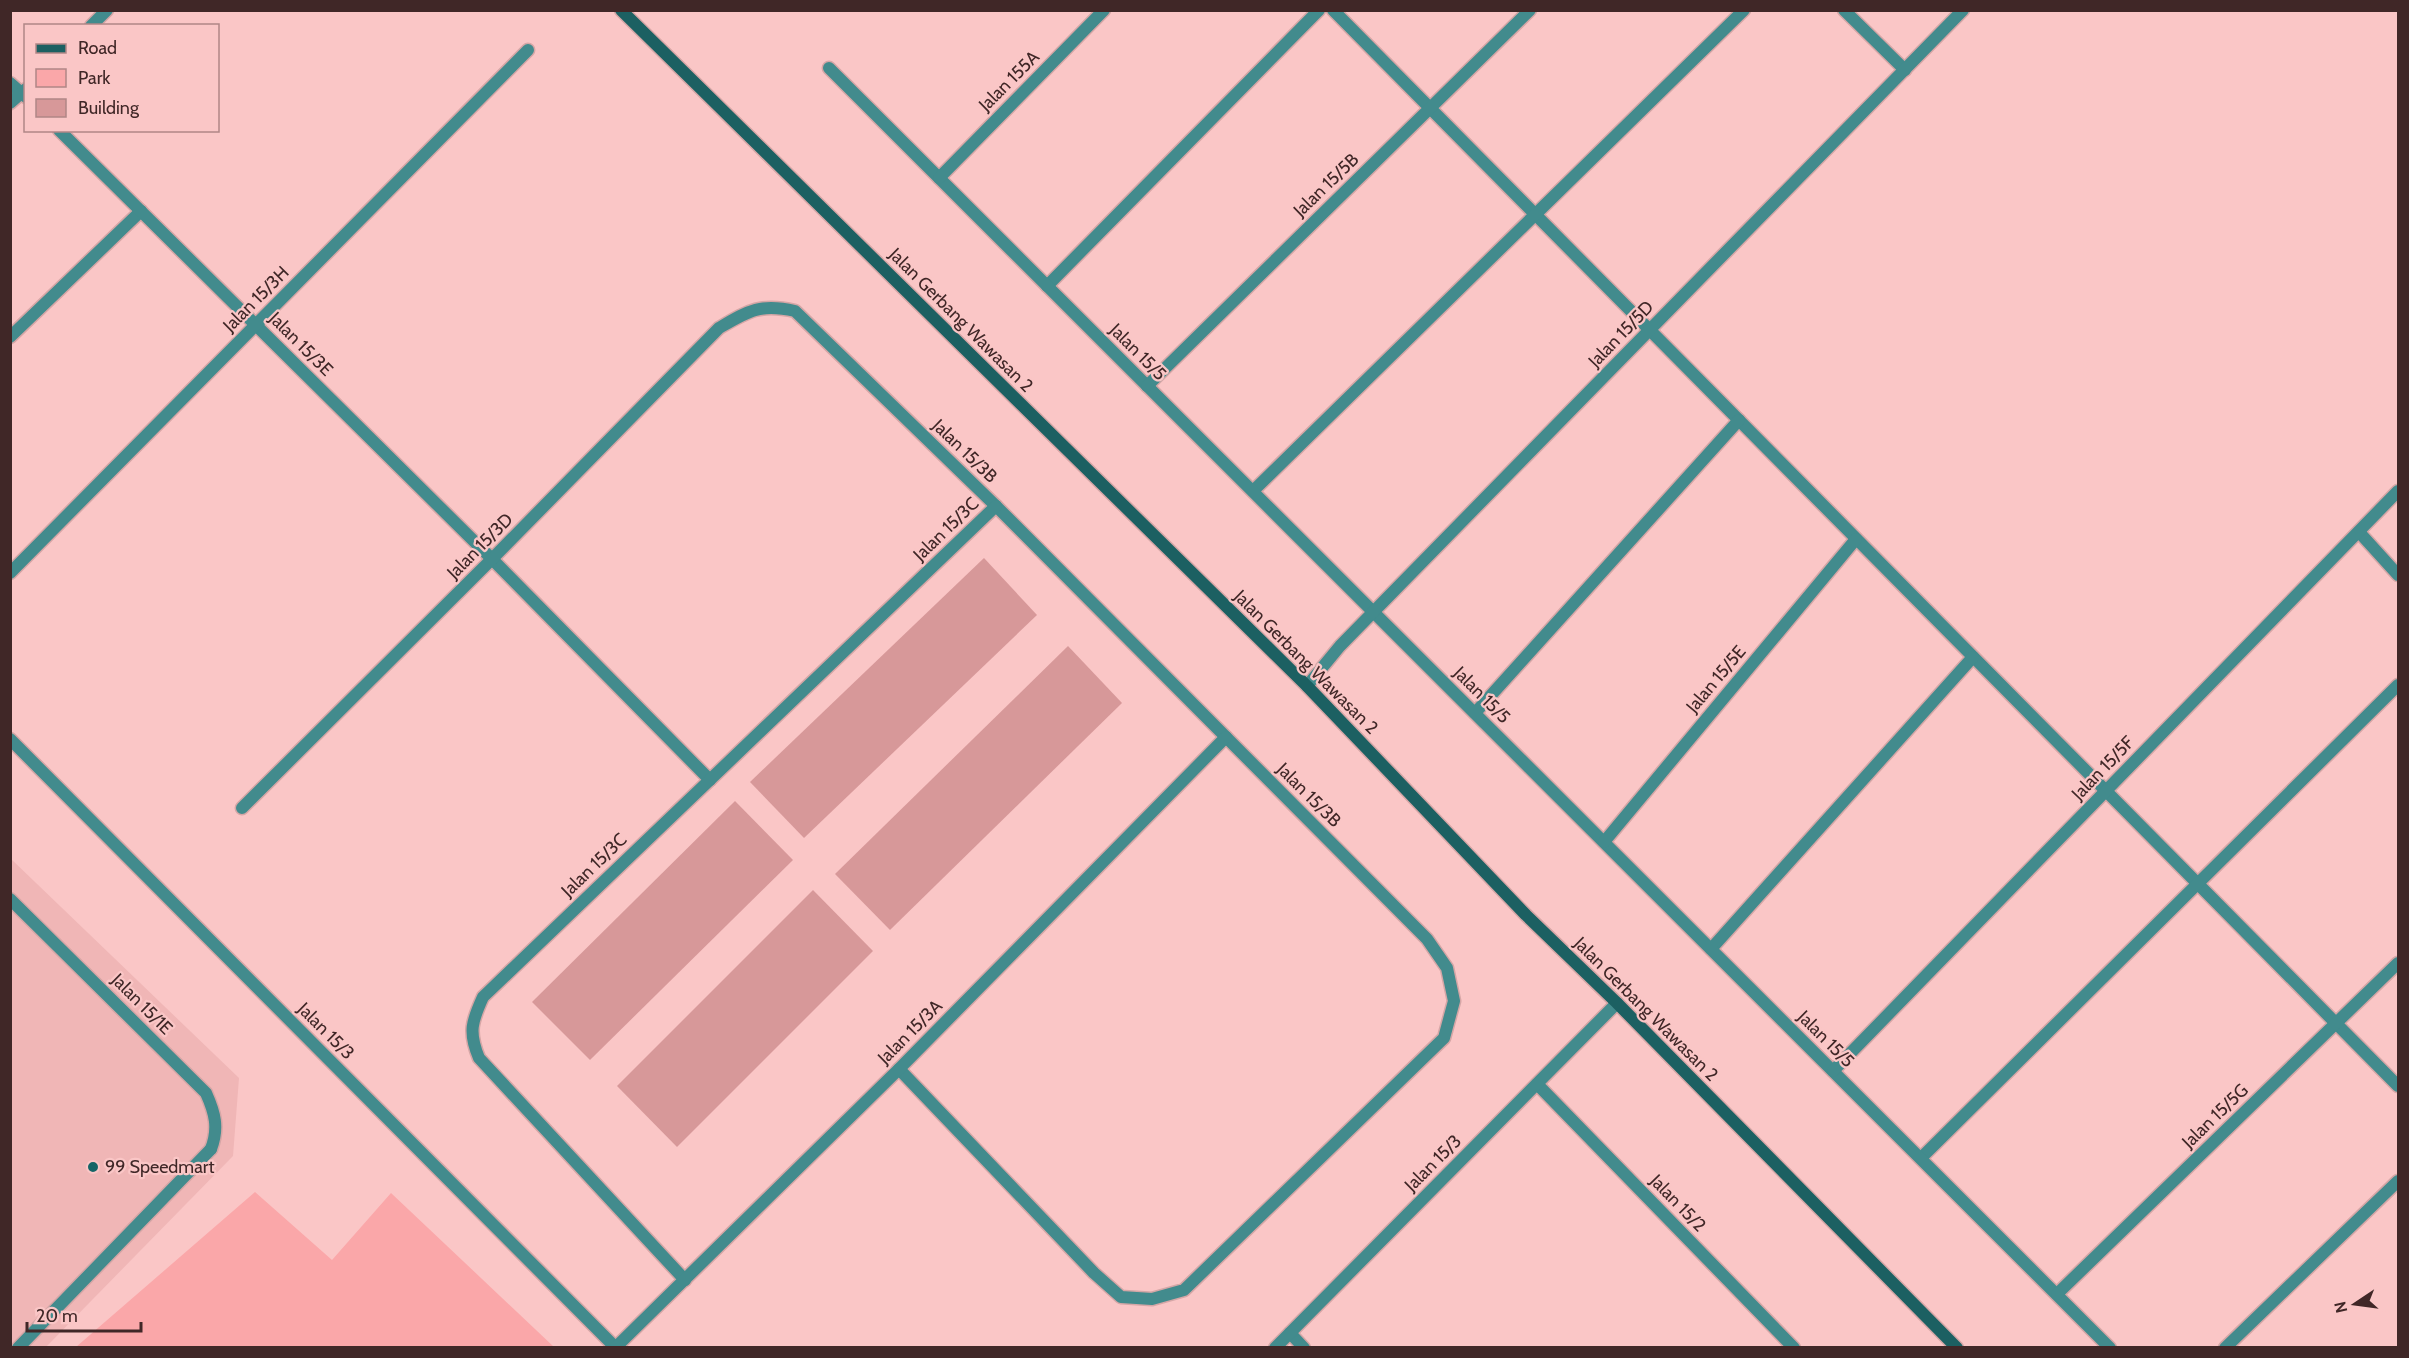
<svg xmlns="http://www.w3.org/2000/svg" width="2409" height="1358" font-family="Cabin,sans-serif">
<rect width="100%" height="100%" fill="#fac6c6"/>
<path fill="#f0b6b6" d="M10,858L239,1078L233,1156L46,1347H11Z"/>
<path fill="#faa7a9" d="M255,1192L332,1260L391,1193L554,1347H76Z"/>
<g fill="#d79899">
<path d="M984,558L1037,615L804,838L750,782Z"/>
<path d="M1068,646L1122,703L890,930L835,874Z"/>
<path d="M735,801L793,860L590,1060L532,1002Z"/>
<path d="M813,890L873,951L677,1147L617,1086Z"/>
</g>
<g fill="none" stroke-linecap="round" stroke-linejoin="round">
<defs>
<g id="lane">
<path d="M1333,10L2398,1086"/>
<path d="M1844,10L1905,70"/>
<path d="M1047,286L1319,10"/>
<path d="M10,337L141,211"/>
<path d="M1253,491L1744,10"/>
<path d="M2359,532L2398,575"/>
<path d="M492,559L710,780"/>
<path d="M1475,713L1739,420"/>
<path d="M1711,949L1973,657"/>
<path d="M1921,1158L2398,685"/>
<path d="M18,1348L211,1149"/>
<path d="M2225,1348L2398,1181"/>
</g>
<g id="street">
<path d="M91,26L107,10"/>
<path d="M829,68L2110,1348"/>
<path d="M10,83L26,97"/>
<path d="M10,103L26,89"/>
<path d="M59,130L492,559"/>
<path d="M939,178L1104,10"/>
<path d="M1147,386L1530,10"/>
<path d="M10,573L528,50"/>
<path d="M1307,686L1340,646L1963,10"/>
<path d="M10,739L616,1348"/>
<path d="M242,808L492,559L719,328C748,311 760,303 795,311L996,506L1427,939L1447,968L1454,1001L1444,1038L1184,1290L1152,1299L1121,1297L1094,1273L899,1069"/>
<path d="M1604,842L1856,539"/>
<path d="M10,899L206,1093C215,1113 219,1128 211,1149"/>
<path d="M1833,1071L2398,491"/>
<path d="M1537,1084L1794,1348"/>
<path d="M685,1280L479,1058C468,1032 472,1021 483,997L996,506"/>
<path d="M2057,1294L2398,963"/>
<path d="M1290,1333L1304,1348"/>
<path d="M616,1347L899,1069L1226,737"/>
<path d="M1275,1348L1617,1003"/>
</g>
<path id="secondary" d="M621,10L1307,686L1526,915L1617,1003L1957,1348"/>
</defs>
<use href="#lane" stroke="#d5a6a6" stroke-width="15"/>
<use href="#street" stroke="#d5a6a6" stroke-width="15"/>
<use href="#secondary" stroke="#d5a6a6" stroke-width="15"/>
<use href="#lane" stroke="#428b8d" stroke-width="12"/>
<use href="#street" stroke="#428b8d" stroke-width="12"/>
<use href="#secondary" stroke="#1c6062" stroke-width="12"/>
</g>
<circle fill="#156567" stroke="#fac6c6" stroke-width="2" cx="93" cy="1167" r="6"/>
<g text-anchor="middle" stroke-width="4.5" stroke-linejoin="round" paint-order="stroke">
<g font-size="18" fill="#402727" stroke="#fac6c6">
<text transform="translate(1009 81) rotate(-45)" y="6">Jalan 155A</text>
<text transform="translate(1326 185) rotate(-44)" y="6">Jalan 15/5B</text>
<text transform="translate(256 299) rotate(-45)" y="6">Jalan 15/3H</text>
<text transform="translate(961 320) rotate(45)" y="6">Jalan Gerbang Wawasan 2</text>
<text transform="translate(1621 334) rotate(-46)" y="6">Jalan 15/5D</text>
<text transform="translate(301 344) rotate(45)" y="6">Jalan 15/3E</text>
<text transform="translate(1138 352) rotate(45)" y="6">Jalan 15/5</text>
<text transform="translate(965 451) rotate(44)" y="6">Jalan 15/3B</text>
<text transform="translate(946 529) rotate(-44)" y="6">Jalan 15/3C</text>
<text transform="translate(480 546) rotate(-45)" y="6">Jalan 15/3D</text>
<text transform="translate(1306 662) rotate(45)" y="6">Jalan Gerbang Wawasan 2</text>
<text transform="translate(1716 679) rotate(-50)" y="6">Jalan 15/5E</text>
<text transform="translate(1482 695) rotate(45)" y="6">Jalan 15/5</text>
<text transform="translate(2103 768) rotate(-46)" y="6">Jalan 15/5F</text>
<text transform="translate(1309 795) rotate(45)" y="6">Jalan 15/3B</text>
<text transform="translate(594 865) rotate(-44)" y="6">Jalan 15/3C</text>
<text transform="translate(142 1004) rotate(45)" y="6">Jalan 15/1E</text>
<text transform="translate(1646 1009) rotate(45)" y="6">Jalan Gerbang Wawasan 2</text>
<text transform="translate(326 1031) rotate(45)" y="6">Jalan 15/3</text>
<text transform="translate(910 1032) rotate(-45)" y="6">Jalan 15/3A</text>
<text transform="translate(1826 1039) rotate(45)" y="6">Jalan 15/5</text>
<text transform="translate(2215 1116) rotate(-44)" y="6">Jalan 15/5G</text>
<text transform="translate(1433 1163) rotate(-45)" y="6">Jalan 15/3</text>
<text transform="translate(1678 1203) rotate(46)" y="6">Jalan 15/2</text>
</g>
<g font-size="18" fill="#402727" stroke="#fac6c6" text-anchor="start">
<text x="105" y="1173">99 Speedmart</text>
</g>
</g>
<rect width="2409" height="1358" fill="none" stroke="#402727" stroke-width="24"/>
<rect x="24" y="24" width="195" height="108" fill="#fac6c6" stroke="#b08686" stroke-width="1.5"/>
<rect x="36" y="44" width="30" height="9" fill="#1c6062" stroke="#b08686" stroke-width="1.5"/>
<text x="78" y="54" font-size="18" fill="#402727">Road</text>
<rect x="36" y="69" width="30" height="18" fill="#faa7a9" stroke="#b08686" stroke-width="1.5"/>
<text x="78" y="84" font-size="18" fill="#402727">Park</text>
<rect x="36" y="99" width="30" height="18" fill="#d79899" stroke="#b08686" stroke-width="1.5"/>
<text x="78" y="114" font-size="18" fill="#402727">Building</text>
<g transform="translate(2355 1304) rotate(257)" stroke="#fac6c6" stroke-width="4.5" paint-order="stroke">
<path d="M0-4.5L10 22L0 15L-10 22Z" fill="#402727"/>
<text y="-9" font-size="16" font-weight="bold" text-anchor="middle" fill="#402727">N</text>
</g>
<path d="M27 1322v9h114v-9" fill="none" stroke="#402727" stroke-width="3"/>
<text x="36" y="1322" font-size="18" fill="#402727" stroke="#fac6c6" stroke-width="4.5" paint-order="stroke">20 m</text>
</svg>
